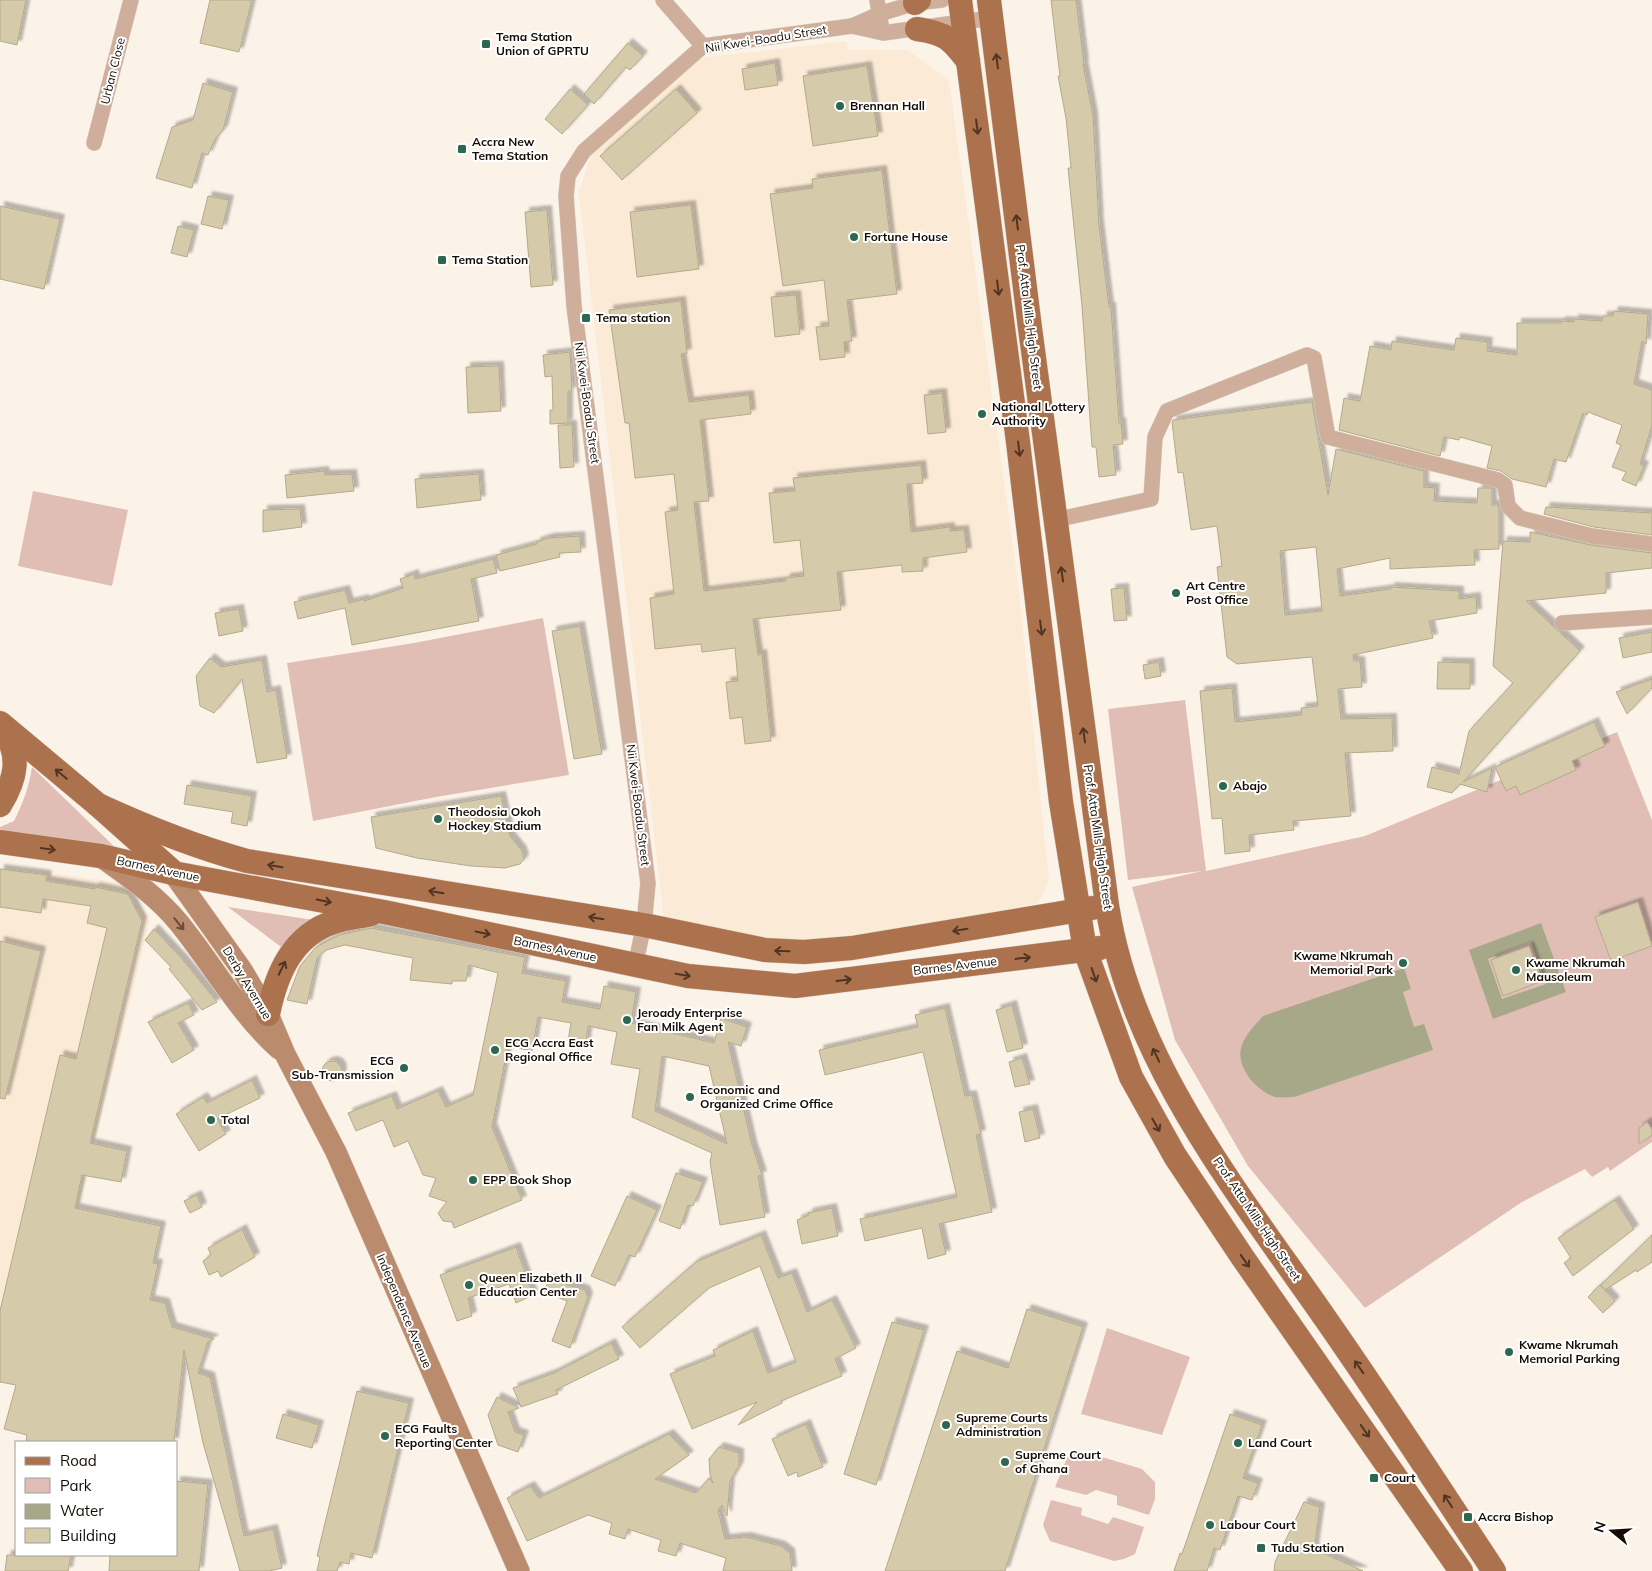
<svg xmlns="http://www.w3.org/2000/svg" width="1652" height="1571" font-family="Mulish,sans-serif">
<defs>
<filter id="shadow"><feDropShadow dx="4.5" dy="-4.5" stdDeviation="1" flood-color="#0004"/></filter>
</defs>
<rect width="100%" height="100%" fill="#fcf3e8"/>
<g fill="#fbead5">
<path d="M846,41L849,50H908L949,80L1018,583L1049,881L1038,903L905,930L782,942L664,920L579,193L591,154L700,58Z"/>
<path d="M0,867L125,883L150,921L38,1365L0,1355Z"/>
</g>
<g fill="#e0beb6">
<path d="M33,491L128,510L112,586L18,566Z"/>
<path d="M543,618L569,775L436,797L313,821L287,663L414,643Z"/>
<path d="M1185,700L1206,871L1365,836L1617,732L1652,820V1142L1610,1171L1608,1167L1592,1177L1585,1169L1522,1202L1365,1308L1248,1166L1175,1040L1132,887L1202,871L1128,880L1108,709Z"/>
<path d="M32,767L123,855L0,834V827L14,821C23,803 29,787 32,767Z"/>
<path d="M228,907L314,920L281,947Z"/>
<path d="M1107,1328L1190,1357L1162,1435L1081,1414Z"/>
<path d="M1082,1451L1142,1469L1155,1482V1499L1149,1515L1117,1505V1496L1096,1490L1086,1495L1055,1487L1068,1456Z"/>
<path d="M1051,1500L1082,1508L1081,1515L1108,1524L1113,1517L1144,1527L1135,1554L1124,1559L1114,1561L1050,1541L1043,1525Z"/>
</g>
<g fill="#a7a888" fill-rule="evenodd">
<path d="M1541,923L1566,992L1493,1019L1469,950ZM1531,942L1546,984L1502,999L1488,959Z"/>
<path d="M1404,968L1411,989L1403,992L1414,1027L1424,1024L1433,1050L1294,1097C1288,1097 1280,1098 1275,1097C1256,1091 1234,1065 1242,1045C1246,1034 1255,1025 1263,1016Z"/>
</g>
<g fill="#d5caa9" stroke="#b5a98b" fill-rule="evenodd" filter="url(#shadow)">
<path d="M0,0H26L17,45L0,41Z"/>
<path d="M210,0H252L239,52L200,43Z"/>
<path d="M1051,0H1076L1084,64H1083L1093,116L1099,225L1109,307H1111L1119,423L1121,422L1123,444L1113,445L1116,475L1099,477L1096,447H1092L1082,306L1068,168H1071L1066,118L1058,76H1060Z"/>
<path d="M628,43L643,56L630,70L626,67L594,104L584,94Z"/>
<path d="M775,63L778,85L745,90L742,69Z"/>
<path d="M867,66L878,136L813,146L803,76Z"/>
<path d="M203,83L233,92L223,130L215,139L208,155L202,153L192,188L156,178L172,127L193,120Z"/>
<path d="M570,89L588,105L562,134L545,119Z"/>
<path d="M676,89L697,113L622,180L600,156Z"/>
<path d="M882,170L897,294L847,300L852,341L844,342L845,357L820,360L816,327L829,326L824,280L783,286L770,194L813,188L812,179Z"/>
<path d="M208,196L229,200L222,229L201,224Z"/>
<path d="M691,205L699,269L637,277L630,212Z"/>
<path d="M0,206L60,219L44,289L0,279Z"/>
<path d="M547,210L553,285L531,287L525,212Z"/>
<path d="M178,226L194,230L187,257L171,253Z"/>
<path d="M796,295L800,334L775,337L771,297Z"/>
<path d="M681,301L687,353L681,354L689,402L749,395L751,414L700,420L709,501L694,502L704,591L786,581V578L804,576L800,540L774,543L769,493L795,491L793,478L921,465L923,483L907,484L911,532L950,527V531L964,530L967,552L923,558V571L902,572V565L837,572L841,610L753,619L758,655L762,654L771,741L745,744L742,717L730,719L726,682L738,681L735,648L702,652L701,644L655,649L650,598L674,594L665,512L678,510L674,474L635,478L629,423H625L609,310Z"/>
<path d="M1614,311L1648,314L1646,344L1642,341L1634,384L1652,390V426L1640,464L1644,466L1636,486L1622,480L1626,472L1612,467L1621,445L1616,443L1622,425L1588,412L1587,415L1583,413L1566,462L1554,459L1546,487L1512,479L1501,471L1487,468L1492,446L1460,437L1459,440L1444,437L1440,456L1339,430L1344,398L1360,401L1370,346L1391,350L1392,341L1454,350L1456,338L1488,342L1487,351L1517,355V323H1561V321L1574,322V319L1602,321L1603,316H1613Z"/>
<path d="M570,352L572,391H568V423L550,424V410H553L552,376L545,377L543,355Z"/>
<path d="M499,366L501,411L468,413L466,367Z"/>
<path d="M942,393L946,432L928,434L924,395Z"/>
<path d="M1312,402L1328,495L1336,449L1424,471V487L1435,488L1434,501L1477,503L1478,488H1492V505H1498L1499,509V549L1474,550L1475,565L1390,569V558L1337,569L1340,596L1391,589V587L1459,591V599L1476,597L1477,613L1429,621L1433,638L1353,655L1354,661H1360L1362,687L1338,689L1341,719L1392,718L1393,751L1345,753L1351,816L1293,821L1294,830L1249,835L1250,851L1225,854L1222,818L1212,819L1200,691L1232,688L1235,722L1302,715L1301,708L1318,706L1312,657L1237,664L1227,657L1217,567L1222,566L1217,526L1191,530L1183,472L1178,473L1172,422L1173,420ZM1316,547L1322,611L1285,615L1280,551Z"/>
<path d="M558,425H572L574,467L560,468Z"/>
<path d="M324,471L325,475L352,474L354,491L287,498L285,475Z"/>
<path d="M479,474L481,500L417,508L415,479Z"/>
<path d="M1546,507L1652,513V535L1594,527L1544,514Z"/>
<path d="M300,509L302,527L263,532V510Z"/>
<path d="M1530,532L1591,545L1652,553V568L1606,573V593L1526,601L1580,651L1463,782L1492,768L1487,792L1460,784L1452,793L1427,787L1432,767L1459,774L1469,731L1513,683L1493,666L1503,541L1530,542Z"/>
<path d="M580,536L581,552L559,553L560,557L500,571L496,555L537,544L536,542L549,538Z"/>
<path d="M493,559L497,573L471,579L479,621L352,645L345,608L298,619L294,602L345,590L349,603L364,599V601L403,588L400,579L414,574L415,579Z"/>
<path d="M1124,588L1127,620L1114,621L1111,589Z"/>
<path d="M239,609L243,631L219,636L215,613Z"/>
<path d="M580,626L602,754L574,759L552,631Z"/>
<path d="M1652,632V652L1623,658L1619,638Z"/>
<path d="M210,658L221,667L262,660L267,692L276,690L287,758L257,763L242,679L214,713L200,706L196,676Z"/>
<path d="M1159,662L1161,676L1145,679L1143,665Z"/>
<path d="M1438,662L1470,663V689H1437Z"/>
<path d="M1652,679V688L1627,714L1616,692Z"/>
<path d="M1594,722L1605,746L1572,761L1576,770L1520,795L1516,786L1506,791L1495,767Z"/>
<path d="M187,785L252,796L247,826L231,823L233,812L184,804Z"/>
<path d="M501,796L510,836L522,851L524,859L520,864L505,868L471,866L417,858L376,848L371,817Z"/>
<path d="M0,869L47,875L46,881L95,889V887L128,894L142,921L90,1143L127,1151L121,1182L82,1175L75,1208L161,1226L153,1263L158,1264L150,1300L165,1303L172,1327L214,1339L208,1342L198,1373L210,1377L244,1536L273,1529L282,1568L269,1571H240L203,1443L184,1350L174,1442H26L27,1435L4,1429L16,1385L0,1382V1311L60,1055L76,1059L107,928L87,923L91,906L43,899L41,913L0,907Z"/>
<path d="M1638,902L1652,946L1611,961L1595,917Z"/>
<path d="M371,928L525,957L522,973L566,981L562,1002L600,1009L604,986L636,992L631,1023L714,1043L721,1018L747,1027L741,1046L728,1042L752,1145L762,1175L758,1176L765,1217L720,1225L710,1162L712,1153L632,1117L640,1069L611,1064L617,1032L588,1026L586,1043L568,1041L571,1023L538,1017L532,1051L508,1046L492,1127L522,1200L454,1228L452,1222L443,1221L438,1213L447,1202L429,1196L436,1178L423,1175L408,1141L394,1147L383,1120L356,1131L348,1113L392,1096L397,1109L438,1091L446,1107L473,1095L498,973L469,965L466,981H452V984L410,980L413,958L345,945L326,950L317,958L307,1004L287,1000L300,966L316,947L339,935ZM662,1056L709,1066L727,1144L655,1111Z"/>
<path d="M154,929L183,960L217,1002L202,1010L169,969L171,967L145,940Z"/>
<path d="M0,941L41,951L5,1099L0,1098Z"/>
<path d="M1529,946L1542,981L1503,996L1491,960Z"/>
<path d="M188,1003L194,1015L178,1023L194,1050L172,1063L148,1022Z"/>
<path d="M1012,1005L1023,1048L1007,1052L996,1010Z"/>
<path d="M945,1008L965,1096L972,1095L981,1134L976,1135L992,1212L939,1224L946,1254L928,1259L922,1228L865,1241L860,1219L957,1197L923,1052L825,1075L819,1050L918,1027L915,1015Z"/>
<path d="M1022,1058L1030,1084L1015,1087L1009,1062Z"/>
<circle cx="332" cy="1071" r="10"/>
<path d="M252,1080L260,1098L217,1119L226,1134L199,1151L176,1114L203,1097L207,1103Z"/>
<path d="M1033,1109L1040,1138L1025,1142L1019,1112Z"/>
<path d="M1647,1122L1652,1129V1135L1639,1144V1128Z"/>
<path d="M676,1173L703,1182L693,1206L688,1205L680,1229L659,1221Z"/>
<path d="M197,1195L202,1207L190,1213L184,1201Z"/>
<path d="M627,1196L657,1210L635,1257L629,1255L615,1286L591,1276Z"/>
<path d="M1615,1200L1634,1229L1573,1276L1564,1263L1571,1258L1558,1238Z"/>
<path d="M832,1208L838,1236L802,1244L797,1220L809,1215L808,1213Z"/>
<path d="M242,1229L255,1257L221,1277L218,1271L209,1275L203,1261L211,1255L208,1248Z"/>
<path d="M761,1235L778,1278L792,1273L807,1312L832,1300L856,1348L835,1359L842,1376L781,1401L782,1403L738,1425L757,1402L692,1429L670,1374L715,1356L713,1350L753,1331L768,1373L796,1362L760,1266L709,1288L640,1348L622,1327L696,1262Z"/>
<path d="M1652,1235V1262L1637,1272L1636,1270L1605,1290L1615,1301L1603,1313L1588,1297L1600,1285L1605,1290L1601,1285Z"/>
<path d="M516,1247L533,1295L516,1303L509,1284L468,1298L472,1316L457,1321L440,1275Z"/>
<path d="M549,1279L585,1290L588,1297L570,1348L552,1341L567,1301L544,1292Z"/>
<path d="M1027,1309L1083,1327L1005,1571H885L957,1351L1008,1368Z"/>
<path d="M892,1322L924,1330L876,1485L844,1474Z"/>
<path d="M611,1343L619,1359L556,1390L558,1394L521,1407L513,1388L554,1373Z"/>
<path d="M357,1391L409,1403L372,1558L351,1553L349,1564L340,1562L337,1571H317L320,1557L317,1556Z"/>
<path d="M497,1397L519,1408L508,1412L515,1432L524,1435L518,1452L498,1445L488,1415Z"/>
<path d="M283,1414L319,1425L312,1448L276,1438Z"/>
<path d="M1230,1414L1262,1425L1243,1478L1258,1483L1252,1500L1238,1496L1220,1550L1214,1548L1207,1571H1174L1180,1553L1182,1554Z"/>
<path d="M806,1424L823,1467L798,1477L797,1472L788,1476L772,1439Z"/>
<path d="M669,1434L689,1455L655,1479L696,1493L709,1478L713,1483L710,1474L709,1459L719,1447L739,1453V1466L730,1481L727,1516L722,1505L718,1510L725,1539L746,1537L781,1546L790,1553L792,1571H723L726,1558L680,1543L676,1556L658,1551L661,1540L628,1529L625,1539L609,1534L612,1523L588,1515L527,1541L507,1498L530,1486L539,1498Z"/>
<path d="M176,1481L208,1484L199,1571H109L110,1555H176Z"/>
<path d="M1304,1502L1320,1507L1314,1549L1363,1571H1274L1275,1562Z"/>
<path d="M7,1555H71L68,1571H5Z"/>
</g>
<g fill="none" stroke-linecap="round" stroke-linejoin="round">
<defs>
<g id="street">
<path d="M663,0L703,46"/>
<path d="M877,0L881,24"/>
<path d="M852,26L883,33L991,18"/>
<path d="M94,143L131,0"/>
<path d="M1055,520L1151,499L1155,437L1167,411L1307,355L1314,358L1328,437L1498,480L1505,485L1508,506L1520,518L1592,536L1652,544"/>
<path d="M1562,623L1652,617"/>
<path d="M635,966L644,925L648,883L574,306L566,196L568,176L584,151L703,46L852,26L879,14L915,3L942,0"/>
</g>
<g id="secondary">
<path d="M101,857C129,877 157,896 179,923C213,965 239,1013 279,1049"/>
<path d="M173,873L242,970L268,1014L285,1054L336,1152L519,1571"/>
</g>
<g id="primary">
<path d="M960,0L1018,442L1061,802L1085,950L1131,1077L1175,1156L1243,1258L1461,1571"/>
<path d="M989,0L1030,328L1107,905C1131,1061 1237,1191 1325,1318C1383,1401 1438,1486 1494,1571"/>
<path d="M915,3L919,0"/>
<path d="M917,29C946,33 951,39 968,61"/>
<path d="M0,723L98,805L172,871"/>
<path d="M0,805C16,779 22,755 2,728"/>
<path d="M98,805C148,828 195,847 247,861L644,925L765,950L804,952L852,948L1092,908"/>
<path d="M0,842L101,856L173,873L384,912L688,976L795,986L1100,948"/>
<path d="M268,1014C276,975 292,935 334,922C345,918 359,917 371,914"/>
</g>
</defs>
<use href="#street" stroke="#d7cec4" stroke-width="16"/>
<use href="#secondary" stroke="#d7cec4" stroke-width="22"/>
<use href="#primary" stroke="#d7cec4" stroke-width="25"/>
<use href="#street" stroke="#cfae9b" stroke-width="15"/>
<use href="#secondary" stroke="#bb8b6e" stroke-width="21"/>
<use href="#primary" stroke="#ac724e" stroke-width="24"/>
</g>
<defs><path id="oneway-shaft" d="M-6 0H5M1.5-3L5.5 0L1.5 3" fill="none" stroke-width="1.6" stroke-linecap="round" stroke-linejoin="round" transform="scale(1.25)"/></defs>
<g stroke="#513522">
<use href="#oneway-shaft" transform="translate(997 61) rotate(-97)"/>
<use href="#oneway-shaft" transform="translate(977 127) rotate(83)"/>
<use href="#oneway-shaft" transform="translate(1017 222) rotate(-97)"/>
<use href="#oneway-shaft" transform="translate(998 288) rotate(83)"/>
<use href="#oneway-shaft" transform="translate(1019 449) rotate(83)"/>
<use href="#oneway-shaft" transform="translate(1062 574) rotate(-98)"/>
<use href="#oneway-shaft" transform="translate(1041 628) rotate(83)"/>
<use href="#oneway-shaft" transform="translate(1084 735) rotate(-98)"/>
<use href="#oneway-shaft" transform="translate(61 774) rotate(-140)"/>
<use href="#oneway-shaft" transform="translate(48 849) rotate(8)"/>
<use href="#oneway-shaft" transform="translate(275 866) rotate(-171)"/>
<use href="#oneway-shaft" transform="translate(436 892) rotate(-171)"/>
<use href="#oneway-shaft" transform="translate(324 901) rotate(11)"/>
<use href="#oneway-shaft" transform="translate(596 918) rotate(-171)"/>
<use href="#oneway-shaft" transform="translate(960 930) rotate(171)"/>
<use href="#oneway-shaft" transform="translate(483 933) rotate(12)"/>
<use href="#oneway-shaft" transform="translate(782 951) rotate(-178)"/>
<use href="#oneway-shaft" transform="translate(1023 958) rotate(-7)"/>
<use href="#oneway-shaft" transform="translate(282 968) rotate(-64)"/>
<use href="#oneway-shaft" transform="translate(683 975) rotate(10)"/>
<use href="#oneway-shaft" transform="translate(1094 975) rotate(71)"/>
<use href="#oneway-shaft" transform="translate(844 980) rotate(-7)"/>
<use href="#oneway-shaft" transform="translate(1156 1055) rotate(-116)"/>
<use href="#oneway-shaft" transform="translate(1156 1125) rotate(60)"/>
<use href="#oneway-shaft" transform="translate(1245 1261) rotate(55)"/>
<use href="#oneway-shaft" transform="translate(1359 1367) rotate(-125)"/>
<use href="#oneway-shaft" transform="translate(1365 1431) rotate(55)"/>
<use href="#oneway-shaft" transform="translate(1448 1501) rotate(-123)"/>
</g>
<use stroke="#684c3a" href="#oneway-shaft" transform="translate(179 924) rotate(51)"/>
<g fill="#2c6751" stroke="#fff" stroke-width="2">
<rect x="481" y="39" width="10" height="10" rx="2.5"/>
<circle cx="840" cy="106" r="5"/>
<rect x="457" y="144" width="10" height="10" rx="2.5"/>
<circle cx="854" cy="237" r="5"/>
<rect x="437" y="255" width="10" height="10" rx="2.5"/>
<rect x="581" y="313" width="10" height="10" rx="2.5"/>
<circle cx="982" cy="414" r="5"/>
<circle cx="1176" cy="593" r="5"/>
<circle cx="1223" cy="786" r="5"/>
<circle cx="438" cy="819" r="5"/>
<circle cx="1403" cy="963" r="5"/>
<circle cx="1516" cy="970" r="5"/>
<circle cx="627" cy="1020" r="5"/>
<circle cx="495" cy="1050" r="5"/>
<circle cx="404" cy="1068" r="5"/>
<circle cx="690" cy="1097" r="5"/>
<circle cx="211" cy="1120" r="5"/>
<circle cx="473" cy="1180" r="5"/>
<circle cx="469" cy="1285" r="5"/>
<circle cx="1509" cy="1352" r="5"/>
<circle cx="946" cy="1425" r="5"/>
<circle cx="385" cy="1436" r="5"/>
<circle cx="1238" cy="1443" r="5"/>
<circle cx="1005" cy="1462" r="5"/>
<rect x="1369" y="1473" width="10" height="10" rx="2.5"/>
<rect x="1463" y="1512" width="10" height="10" rx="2.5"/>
<circle cx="1210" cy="1525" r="5"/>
<rect x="1256" y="1543" width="10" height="10" rx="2.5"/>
</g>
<g text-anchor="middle" stroke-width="4" stroke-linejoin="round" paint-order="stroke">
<g font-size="12" font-weight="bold" fill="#150d05" stroke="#fff" text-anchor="start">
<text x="496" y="41">Tema Station<tspan x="496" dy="14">Union of GPRTU</tspan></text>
<text x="850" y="110">Brennan Hall</text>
<text x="472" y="146">Accra New<tspan x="472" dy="14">Tema Station</tspan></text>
<text x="864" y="241">Fortune House</text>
<text x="452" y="264">Tema Station</text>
<text x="596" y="322">Tema station</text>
<text x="992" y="411">National Lottery<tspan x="992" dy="14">Authority</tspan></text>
<text x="1186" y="590">Art Centre<tspan x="1186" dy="14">Post Office</tspan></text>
<text x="1233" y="790">Abajo</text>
<text x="448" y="816">Theodosia Okoh<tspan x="448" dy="14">Hockey Stadium</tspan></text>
<text x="1393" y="960" text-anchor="end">Kwame Nkrumah<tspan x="1393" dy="14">Memorial Park</tspan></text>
<text x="1526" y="967">Kwame Nkrumah<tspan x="1526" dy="14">Mausoleum</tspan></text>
<text x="637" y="1017">Jeroady Enterprise<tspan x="637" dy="14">Fan Milk Agent</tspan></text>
<text x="505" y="1047">ECG Accra East<tspan x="505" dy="14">Regional Office</tspan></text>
<text x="394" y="1065" text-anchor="end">ECG<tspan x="394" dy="14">Sub-Transmission</tspan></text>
<text x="700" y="1094">Economic and<tspan x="700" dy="14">Organized Crime Office</tspan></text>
<text x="221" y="1124">Total</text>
<text x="483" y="1184">EPP Book Shop</text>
<text x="479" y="1282">Queen Elizabeth II<tspan x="479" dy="14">Education Center</tspan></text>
<text x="1519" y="1349">Kwame Nkrumah<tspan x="1519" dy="14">Memorial Parking</tspan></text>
<text x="956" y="1422">Supreme Courts<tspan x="956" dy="14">Administration</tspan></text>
<text x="395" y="1433">ECG Faults<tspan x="395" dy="14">Reporting Center</tspan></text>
<text x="1248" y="1447">Land Court</text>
<text x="1015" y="1459">Supreme Court<tspan x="1015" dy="14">of Ghana</tspan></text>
<text x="1384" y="1482">Court</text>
<text x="1478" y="1521">Accra Bishop</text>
<text x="1220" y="1529">Labour Court</text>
<text x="1271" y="1552">Tudu Station</text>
</g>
<g font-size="12" fill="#150d05" stroke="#fff">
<text transform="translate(766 39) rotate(-9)" y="4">Nii Kwei-Boadu Street</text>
<text transform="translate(113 71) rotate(-76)" y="4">Urban Close</text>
<text transform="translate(1029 317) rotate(83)" y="4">Prof. Atta Mills High Street</text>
<text transform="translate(587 403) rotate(82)" y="4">Nii Kwei-Boadu Street</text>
<text transform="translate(638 805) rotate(83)" y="4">Nii Kwei-Boadu Street</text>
<text transform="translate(1098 837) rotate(82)" y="4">Prof. Atta Mills High Street</text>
<text transform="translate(158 869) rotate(12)" y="4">Barnes Avenue</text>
<text transform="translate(555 949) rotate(12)" y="4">Barnes Avenue</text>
<text transform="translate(955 966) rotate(-7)" y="4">Barnes Avenue</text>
<text transform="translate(247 983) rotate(59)" y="4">Derby Avernue</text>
<text transform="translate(1257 1219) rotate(56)" y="4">Prof. Atta Mills High Street</text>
<text transform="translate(404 1311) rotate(67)" y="4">Independence Avenue</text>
</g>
</g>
<rect x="15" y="1441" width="162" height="115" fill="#ffffff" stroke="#a19e9b"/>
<rect x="25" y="1457" width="25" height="8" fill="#ac724e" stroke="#a19e9b"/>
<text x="60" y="1466" font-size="15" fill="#150d05">Road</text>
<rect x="25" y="1478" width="25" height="15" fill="#e0beb6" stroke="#a19e9b"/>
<text x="60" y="1491" font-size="15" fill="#150d05">Park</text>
<rect x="25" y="1504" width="25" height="15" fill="#a7a888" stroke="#a19e9b"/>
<text x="60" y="1516" font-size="15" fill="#150d05">Water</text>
<rect x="25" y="1528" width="25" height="15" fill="#d5caa9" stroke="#a19e9b"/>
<text x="60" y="1541" font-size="15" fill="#150d05">Building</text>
<g transform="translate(1612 1531) rotate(288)" stroke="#ffffff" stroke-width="4" paint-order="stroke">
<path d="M0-4L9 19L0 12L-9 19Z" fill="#150d05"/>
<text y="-8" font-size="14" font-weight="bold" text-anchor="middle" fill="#150d05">N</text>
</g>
</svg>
